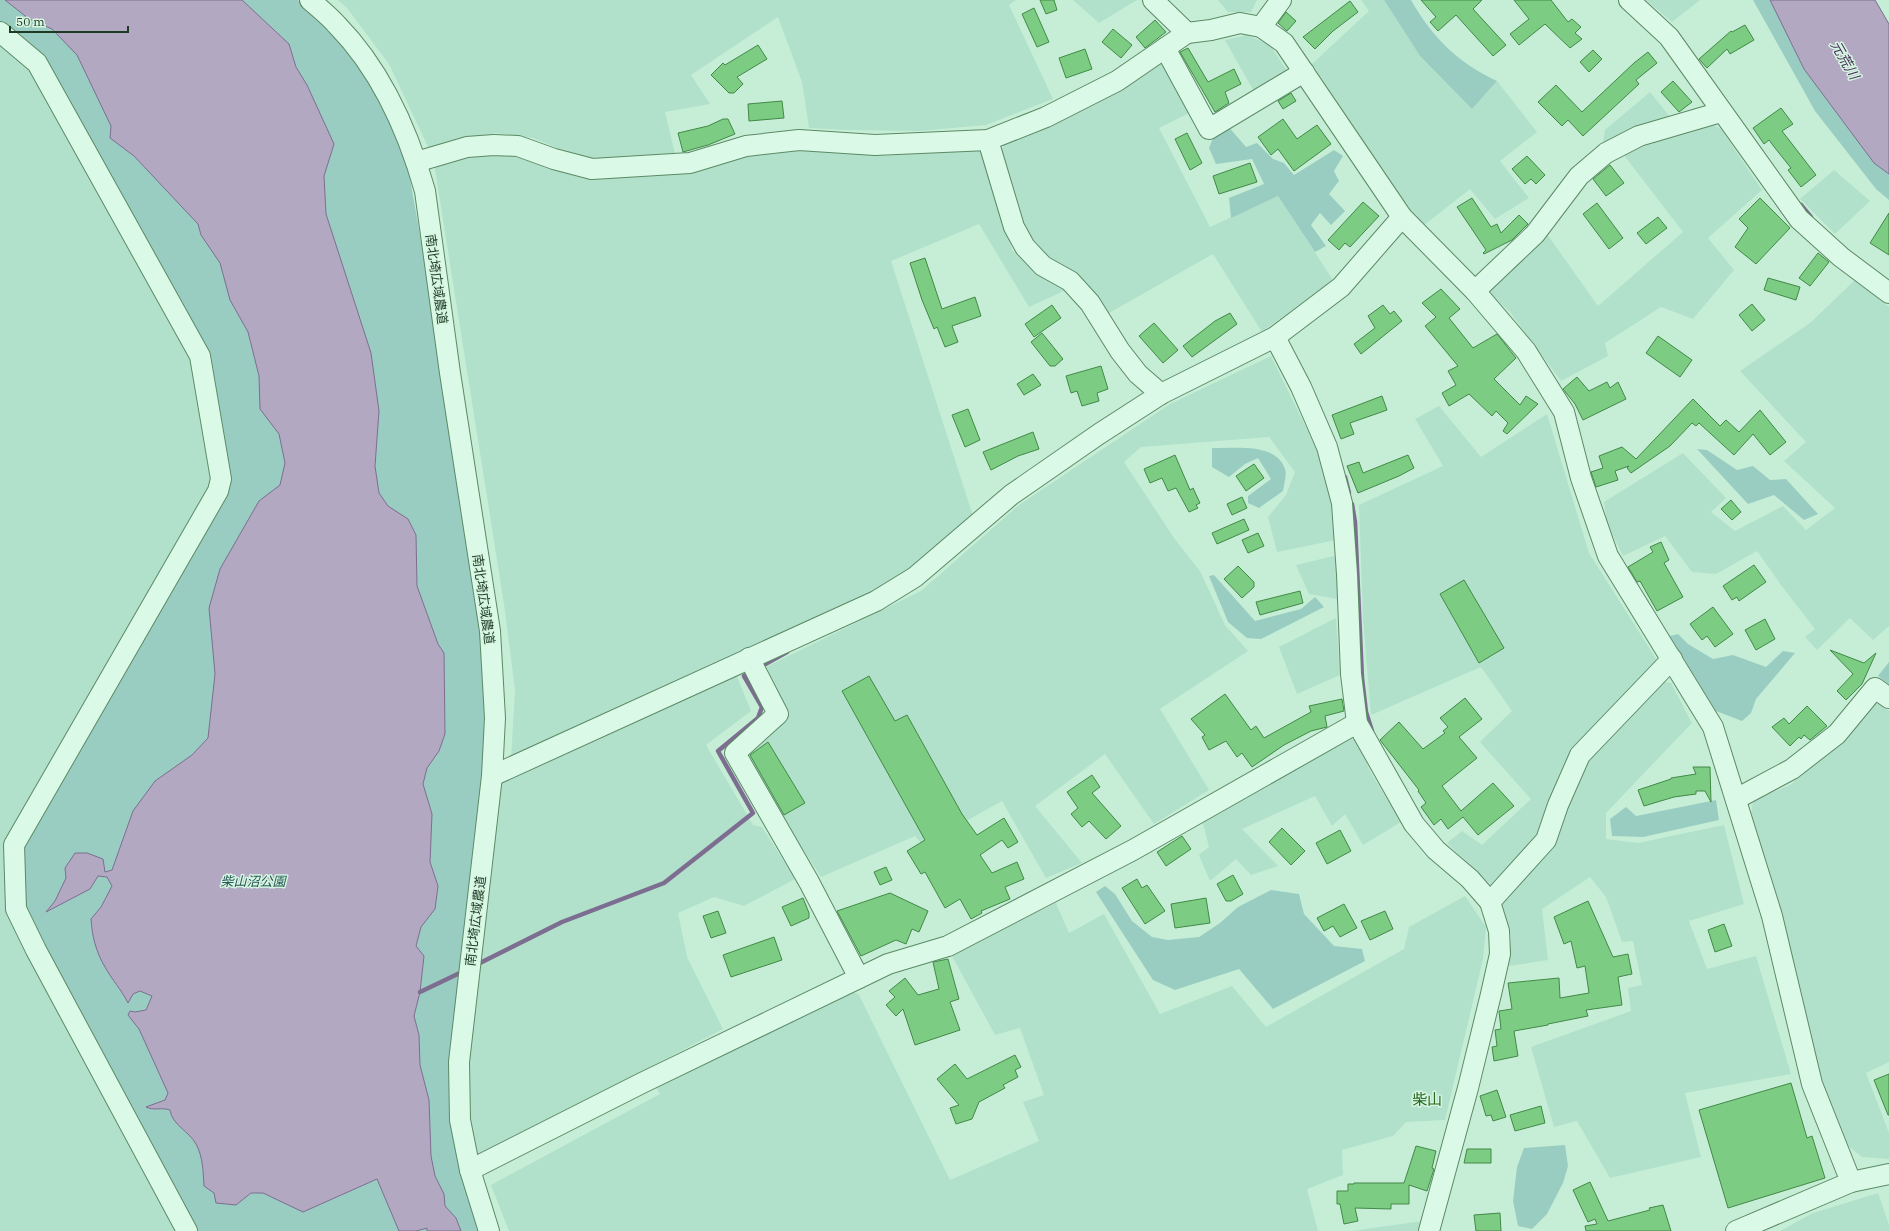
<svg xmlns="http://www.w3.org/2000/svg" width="1889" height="1231" font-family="'IBM Plex Serif','Noto Sans JP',serif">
<rect width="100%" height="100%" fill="#c6eed6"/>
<g fill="#b1e1ca">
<path d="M338,0H1016L1009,5L1053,99L986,125L919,131L847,130L809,128L802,82L778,17L691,75L710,104L665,112L675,154L583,159L533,138L495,133L429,149L389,64L347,8Z"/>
<path d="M1073,0H1137L1099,23Z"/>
<path d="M1218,0H1257L1251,12H1228Z"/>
<path d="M1361,0H1384L1420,56L1472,109L1497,81L1537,132L1500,161L1529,198L1495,219L1470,189L1423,226L1395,189L1312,64L1369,11Z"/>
<path d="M1646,0H1700L1672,22Z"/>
<path d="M1247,35L1270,45L1289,74L1256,95L1225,40Z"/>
<path d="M0,39L23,58L195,359L214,473L202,503L4,848L11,923L179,1231H0Z"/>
<path d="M1164,61L1191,112L1159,128L1210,227L1278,196L1333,280L1262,332L1213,254L1109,313L1079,274L1059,264L1032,244L1026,229L1002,150L1005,142L1096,104Z"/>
<path d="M1650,92L1671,118L1641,124L1603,143L1605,130Z"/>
<path d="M1714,125L1721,129L1762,190L1708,238L1734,270L1693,319L1661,307L1605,343L1608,356L1561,381L1510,312L1487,291L1547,234L1598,306L1683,232L1623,154L1662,138Z"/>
<path d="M980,148L985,153L1012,250L1029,265L1066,290L1029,307L979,224L891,261L973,516L905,575L779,637L511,759L515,690L504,604L434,163L487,153L519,155L582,178L691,172L764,151L795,149L885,156Z"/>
<path d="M1834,170L1870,201L1835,234L1800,199Z"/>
<path d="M1855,280L1889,307V626L1873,640L1850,618L1817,650L1805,637L1815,629L1781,585L1757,551L1716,574L1692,572L1665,536L1623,556L1607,524L1604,502L1683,453L1726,498L1711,512L1735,531L1783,506L1806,530L1835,508L1784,461L1806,442L1740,371L1810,323Z"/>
<path d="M1271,356L1317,450L1333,511L1336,540L1277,552L1268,517L1286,495L1295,472L1269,437L1141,447L1124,462L1174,538L1200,571L1225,625L1248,651L1160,709L1209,790L1154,824L1105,754L1035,806L1082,863L1046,878L1002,801L923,845L915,836L821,877L744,759L748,749L787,719L764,668L921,591L1019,505L1170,404Z"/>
<path d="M1439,406L1481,457L1547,414L1589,553L1658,662L1569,755L1537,835L1492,886L1447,843L1462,831L1482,845L1531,799L1480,742L1512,711L1481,667L1371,715L1363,619L1359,505L1443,466L1415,419Z"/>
<path d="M1338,555L1337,599L1309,594L1296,565Z"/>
<path d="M1336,618L1340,675L1297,694L1279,647Z"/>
<path d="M736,674L751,711L706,745L753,825L762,827L795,879L744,906L714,897L678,913L687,957L723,1029L481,1155L473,1149L468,1064L493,862L500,780Z"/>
<path d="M1664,682L1671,683L1692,723L1606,813V839L1638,843L1724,825L1744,904L1689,921L1707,969L1756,956L1791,1074L1685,1093L1701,1157L1610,1178L1577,1121L1554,1127L1531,1047L1631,1011L1628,988L1642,985L1633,941L1622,942L1606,897L1590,877L1542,909L1548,960L1509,966L1511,936L1501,905L1583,765Z"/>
<path d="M1879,703L1889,711V1062L1866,1073L1889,1133V1159L1862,1157L1846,1144L1807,1044L1751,815L1753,801L1790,785L1845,740L1869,705Z"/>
<path d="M1350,737L1357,742L1371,773L1401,822L1363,845L1345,814L1332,826L1315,796L1242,829L1278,866L1251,875L1236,859L1210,881L1199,855L1209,847L1203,823Z"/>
<path d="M1465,896L1486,927L1483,959L1445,1120L1406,1122L1393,1136L1342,1150L1343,1175L1307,1189L1318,1231H509L491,1185L660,1094L655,1086L852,991L859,995L950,1180L1039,1141L1023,1102L1044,1095L1020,1028L995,1035L951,954L1056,903L1069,933L1104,914L1160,1014L1232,986L1266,1027L1404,949L1409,927Z"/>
<path d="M1878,1193L1889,1225V1231H1780L1813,1213Z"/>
<path d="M1423,1221L1420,1231H1351Z"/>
</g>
<g fill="#9acdc2">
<path d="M0,0H298L333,34L360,66L380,99L407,162L428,280L481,625L488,716L454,1035L480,1231H193L24,919L20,848L228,482L206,362L122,206L0,25Z"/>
<path d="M1384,0H1411C1432,37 1458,63 1497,81L1472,109L1420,56Z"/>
<path d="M1753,0H1770L1804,69L1874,163L1889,174V200L1876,189L1815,111Z"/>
<path d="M1228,126L1246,147L1257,143L1273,159L1284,163L1294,175L1334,150L1343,156L1334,171L1339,181L1329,194L1345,211L1331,225L1320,213L1311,225L1326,246L1315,252L1278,196L1231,218L1229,198L1264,184L1252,159L1216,164L1209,148L1214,136Z"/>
<path d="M1212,448C1234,449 1276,442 1285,469C1287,474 1284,485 1283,491L1259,508L1248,503V496L1271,479L1258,458L1245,464L1229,477L1212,467Z"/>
<path d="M1697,449L1707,450L1737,470L1753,466L1770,480L1786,479L1818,514L1804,520L1774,495L1748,504Z"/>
<path d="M1214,575L1255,621L1301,609L1315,597L1324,607L1261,639L1247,638L1228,622L1209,576Z"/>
<path d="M1678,634L1688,644L1713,659L1733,655L1766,667L1783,651L1795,653L1756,699L1751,713L1742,721L1716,711L1670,636Z"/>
<path d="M1889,662V684L1878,676Z"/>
<path d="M1716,800L1719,820L1643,837L1612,836L1610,819L1626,807L1636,816Z"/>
<path d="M1105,886L1115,894L1132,921L1152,937L1168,940L1199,937L1220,923L1238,907L1271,890L1299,894L1304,914L1334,946L1362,949L1365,961L1273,1009L1239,969L1175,990L1153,980L1096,892Z"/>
<path d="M1565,1145L1568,1166L1563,1183L1547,1214L1532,1229L1518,1226L1513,1201L1517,1167L1524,1148Z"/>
</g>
<g fill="#b2a8c2" stroke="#7d6e91">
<path d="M5,0H242L289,44L296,67L307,85L334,144L324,176L326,214L371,353L379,411L375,466L379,493L388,506L408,519L416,535L417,586L438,644L444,653L445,734L439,751L427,768L423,784L432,814L430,862L438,886L435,909L421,927L416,946L424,956L420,992L414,1016L419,1035L420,1065L429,1100L431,1156L435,1176L444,1194L445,1206L456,1218L461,1231H427V1228L416,1231H399L377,1179L303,1212L263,1193H251L236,1205L216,1203L214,1193L204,1186C203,1171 203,1157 196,1144C189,1131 172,1125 170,1110C162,1107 153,1111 146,1107L165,1100L168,1093L139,1029L128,1015L130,1011L135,1012L146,1010L152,996L140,991L133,994L128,1003C121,989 112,980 105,967C96,952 92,936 91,919L101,907L112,886L107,877L98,876L90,889L46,912L55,901L66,878L65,868L75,853H87L103,859L105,872L112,870L133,811L155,781L192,755L208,738L215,674L209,608L220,569L259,501L280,485L285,463L279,434L260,409L259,376L248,332L230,300L220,263L201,235L198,224L134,156L110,138L111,126L77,55L52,29L29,19Z"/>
<path d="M1770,0H1875L1889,24V174L1874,163L1804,69Z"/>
</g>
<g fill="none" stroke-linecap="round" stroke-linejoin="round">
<g stroke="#7d6e91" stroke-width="4.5">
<path d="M1801,205L1811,217"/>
<path d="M1345,477L1349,493"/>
<path d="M1352,504L1355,522L1362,678L1366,712L1372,731"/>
<path d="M760,667L787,652"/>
<path d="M476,965L562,922L664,883L753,813L718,751L758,718L762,707L744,676L752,672"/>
<path d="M420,992L464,971"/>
</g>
</g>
<g fill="#7ccc84" stroke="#428947">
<path d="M1040,0H1054L1057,10L1046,14Z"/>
<path d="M1421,0H1482L1473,9L1506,45L1493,56L1456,15L1438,31L1430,22L1436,17Z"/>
<path d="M1514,0H1551L1568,22L1572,19L1581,27L1575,33L1582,39L1570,48L1545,24L1519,45L1510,34L1529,19Z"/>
<path d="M1350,1L1358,12L1333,31L1315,49L1303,37Z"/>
<path d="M1034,8L1049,42L1037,47L1022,14Z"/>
<path d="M1286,12L1296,21L1287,31L1278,23Z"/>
<path d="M1155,20L1166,32L1145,48L1136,37Z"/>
<path d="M1745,25L1754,40L1730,54L1727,49L1707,68L1699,59L1731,31L1732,32Z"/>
<path d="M1113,29L1132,45L1121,58L1102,42Z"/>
<path d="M758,45L767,59L737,77L743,84L734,93H729L711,75L723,63L725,65Z"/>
<path d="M1188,48L1208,82L1234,69L1241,84L1225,92L1229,103L1215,112L1180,52Z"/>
<path d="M1085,49L1092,69L1066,78L1059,58Z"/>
<path d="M1593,50L1602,59L1589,72L1580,62Z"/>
<path d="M1648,52L1657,63L1636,80L1639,84L1583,136L1568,120L1562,126L1538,102L1556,85L1582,112L1634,63Z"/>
<path d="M1673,81L1692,102L1679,112L1661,92Z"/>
<path d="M1291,93L1296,101L1283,109L1278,101Z"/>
<path d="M782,101L784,118L749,121L748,104Z"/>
<path d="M1781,108L1793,124L1782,131L1816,175L1801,187L1788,170L1791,168L1775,148L1769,140L1764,144L1753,128Z"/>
<path d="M723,119H728L735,134L708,145L683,152L678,133L708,126Z"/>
<path d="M1283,119L1297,139L1317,125L1331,144L1294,171L1278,149L1271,155L1258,137Z"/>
<path d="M1187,133L1202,163L1190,170L1175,139Z"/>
<path d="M1527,156L1545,175L1536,184L1531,179L1525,184L1512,169Z"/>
<path d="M1250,163L1257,182L1219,194L1213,176Z"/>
<path d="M1610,165L1624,183L1606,196L1593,179Z"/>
<path d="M1472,198L1491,227L1497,224L1501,233L1519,215L1528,224L1512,240L1484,254L1483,253L1486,250L1457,207Z"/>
<path d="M1760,198L1790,228L1756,264L1735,247L1748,228L1739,219Z"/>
<path d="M1363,202L1379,216L1350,247L1345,243L1339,250L1328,240Z"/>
<path d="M1597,203L1623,238L1609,249L1583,214Z"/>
<path d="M1889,213V255L1870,243Z"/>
<path d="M1658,217L1667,228L1646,244L1637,233Z"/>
<path d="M1818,253L1829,262L1810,286L1799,278Z"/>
<path d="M925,258L942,309L975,297L981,316L952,326L958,342L945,347L937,327L934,329L922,300L910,263Z"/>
<path d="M1768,278L1800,287L1796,300L1764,290Z"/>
<path d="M1441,289L1460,309L1449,318L1473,348L1497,334L1516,358L1494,379L1520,405L1526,396L1538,404L1507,434L1503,431L1508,423L1496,411L1492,416L1469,394L1449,406L1442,393L1456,385L1448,371L1458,366L1425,326L1436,317L1422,303Z"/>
<path d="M1752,304L1765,320L1752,331L1739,315Z"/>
<path d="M1052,305L1061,318L1034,337L1025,324Z"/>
<path d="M1383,305L1390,314L1394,311L1402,321L1361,354L1354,344L1375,328L1368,316Z"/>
<path d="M1230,313L1237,324L1192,357L1183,346L1215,321Z"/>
<path d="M1154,323L1178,350L1163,363L1139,336Z"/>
<path d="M1042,333L1063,359L1055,366H1050L1031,342Z"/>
<path d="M1658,336L1692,360L1680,377L1646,353Z"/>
<path d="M1101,366L1108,389L1097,393L1099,401L1082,406L1077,391L1071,393L1066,376Z"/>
<path d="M1033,374L1041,385L1024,395L1017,384Z"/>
<path d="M1577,377L1589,391L1607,382L1610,388L1618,382L1626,399L1583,420L1575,404L1563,389Z"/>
<path d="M1382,396L1387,410L1350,423L1354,434L1341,439L1332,415Z"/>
<path d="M1693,399L1720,426L1726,420L1739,432L1760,410L1786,442L1770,455L1753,434L1734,455L1699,423L1696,426L1692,423L1670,446L1631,473L1627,468L1629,466L1615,471L1618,480L1596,487L1591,472L1603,468L1599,456L1622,447L1636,459Z"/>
<path d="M968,409L980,440L965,447L952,415Z"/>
<path d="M1033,432L1039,449L1018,456L991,470L983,452Z"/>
<path d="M1175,455L1190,490L1193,488L1200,503L1196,505L1198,508L1189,512L1176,488L1168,491L1162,478L1150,483L1144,469Z"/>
<path d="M1408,455L1414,468L1399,476L1358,493L1347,466L1359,462L1363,473Z"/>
<path d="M1254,464L1264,478L1246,491L1236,476Z"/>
<path d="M1242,497L1247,508L1232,515L1227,504Z"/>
<path d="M1731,500L1741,512L1732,520L1721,509Z"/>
<path d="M1244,519L1249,530L1217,544L1212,533Z"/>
<path d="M1258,533L1264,546L1248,553L1242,540Z"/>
<path d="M1661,542L1669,560L1664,563L1683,597L1657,611L1640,581L1637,582L1628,567L1653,552L1650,547Z"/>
<path d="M1754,565L1766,582L1739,601L1737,597L1732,600L1723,586Z"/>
<path d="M1238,566L1254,582V587L1242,598L1224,579Z"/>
<path d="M1464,580L1504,648L1479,663L1440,594Z"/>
<path d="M1300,591L1303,603L1260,615L1256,602Z"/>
<path d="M1713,607L1733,634L1715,647L1707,636L1702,640L1690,624Z"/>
<path d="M1765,619L1775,639L1756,650L1745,630Z"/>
<path d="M1830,650L1864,663L1876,653L1862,684L1846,700L1837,691L1853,674Z"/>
<path d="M869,676L895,721L907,715L962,814L977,835L1004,818L1018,842L1008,848L1002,840L980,855L992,873L1017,862L1024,879L1005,887L1010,899L981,911L982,913L971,919L960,899L945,908L925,872L921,874L907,851L925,840L842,691Z"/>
<path d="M1225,694L1251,730L1256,726L1264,738L1311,712L1309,706L1342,699L1344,711L1325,716L1327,727L1311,731L1284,745L1252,767L1242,753L1237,757L1226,741L1209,750L1202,737L1205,735L1191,719Z"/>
<path d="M1465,698L1482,719L1459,737L1477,758L1442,786L1461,811L1493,783L1514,806L1478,835L1463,817L1448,829L1441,819L1434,825L1421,807L1426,803L1418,791L1419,790L1380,740L1399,722L1423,749L1445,733L1443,731L1448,727L1440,718Z"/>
<path d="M1807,706L1827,726L1810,740L1804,735L1801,739L1799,737L1790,746L1772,727L1784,718L1789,724Z"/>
<path d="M768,742L805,803L784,815L750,755Z"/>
<path d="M1693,767H1710L1711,802L1705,791H1696V794L1674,797L1644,806L1638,790L1671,779V778L1696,774Z"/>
<path d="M1092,775L1100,787L1092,793L1121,826L1106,839L1089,821L1082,827L1071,814L1078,808L1067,792Z"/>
<path d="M1282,828L1305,851L1291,865L1269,842Z"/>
<path d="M1340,830L1351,851L1327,864L1316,843Z"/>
<path d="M1182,836L1191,849L1166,866L1157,852Z"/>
<path d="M886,867L892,880L880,885L874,872Z"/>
<path d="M1233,875L1243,894L1231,901H1226L1217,884Z"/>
<path d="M1137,879L1142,888L1147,885L1165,911L1145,924L1122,888Z"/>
<path d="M890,893L928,911L919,932L912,929L906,944L896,940L861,956L837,911Z"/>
<path d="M803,898L809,913V918L791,926L782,907Z"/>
<path d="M1206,898L1210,923L1175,928L1171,904Z"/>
<path d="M1588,901L1613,957L1628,954L1632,974L1618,977L1622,1005L1586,1010L1588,1016L1548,1024V1025L1514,1031L1518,1056L1494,1061L1492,1047L1497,1046L1495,1030L1501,1029L1499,1011L1512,1009L1508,983L1559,978L1560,998L1589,993L1585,966L1577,968L1571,941L1564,944L1554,917Z"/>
<path d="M1344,904L1357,928L1340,937L1333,926L1324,931L1317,918Z"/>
<path d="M718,911L726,933L711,938L703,916Z"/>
<path d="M1385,911L1393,929L1370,940L1361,921Z"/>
<path d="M1724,924L1732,946L1715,952L1708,930Z"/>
<path d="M774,937L782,960L731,977L723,955Z"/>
<path d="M948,959L959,999L950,1002L960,1030L915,1045L903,1009L896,1016L886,1005L895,997L889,991L905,978L918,995L939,989L933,962Z"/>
<path d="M1015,1055L1021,1067L1015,1070L1018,1077L1003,1085L1005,1088L979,1102L972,1119L956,1124L950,1108L959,1105L937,1079L955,1064L967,1079Z"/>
<path d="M1889,1074V1115H1888L1874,1080Z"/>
<path d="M1791,1083L1807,1138L1812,1136L1825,1178L1728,1208L1699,1110Z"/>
<path d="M1497,1090L1506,1117L1493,1121L1491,1115L1486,1116L1480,1096Z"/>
<path d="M1541,1106L1545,1123L1515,1131L1510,1115Z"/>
<path d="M1416,1146L1436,1151L1432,1168L1434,1169L1427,1191L1409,1185V1204H1391V1209L1355,1208L1358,1221L1344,1224L1340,1204H1337V1191H1348V1184H1354V1183H1404Z"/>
<path d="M1467,1149H1491V1163H1464Z"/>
<path d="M1590,1182L1608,1221L1650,1210L1649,1208L1663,1205L1671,1231H1586L1585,1226L1597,1224L1595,1219L1588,1222L1573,1190Z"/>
<path d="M1500,1213L1501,1231H1476L1474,1215Z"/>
</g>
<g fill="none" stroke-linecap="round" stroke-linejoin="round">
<defs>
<g id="minor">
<path d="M310,0C319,8 329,16 337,25C381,70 408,131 425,191L450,373L490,631L495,718L492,776L459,1062L460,1120L470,1170L489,1231"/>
<path d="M1153,0L1187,33L1211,30L1240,23L1261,27L1284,43L1402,217L1475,291L1526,351L1564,412L1581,478L1608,556L1713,727L1772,916L1812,1084L1851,1182"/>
<path d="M1629,0L1669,37L1799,219L1841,257L1889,293"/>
<path d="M1261,27L1281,0"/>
<path d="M0,32L37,63L200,356L221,479L218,491L14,845L16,909L36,950L187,1231"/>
<path d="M1165,48L1209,129L1304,72"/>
<path d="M988,140L1014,227L1025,247L1043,266L1070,281L1090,303L1120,351L1138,374L1161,394"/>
<path d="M416,162L467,147L494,145L518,146L554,159L592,169L690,163L746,146L799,140L875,145L988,140L1046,117L1117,81L1187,33"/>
<path d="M1475,291L1535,234L1579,176L1606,153L1639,136L1721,112"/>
<path d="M1275,337L1301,387L1327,447L1342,503L1347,574L1351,674L1357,723L1414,824L1436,850L1470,879L1490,902L1499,931L1500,954L1491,994L1468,1088L1429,1231"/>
<path d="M749,658L778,714L735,753L809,882L859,978"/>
<path d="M492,776L876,601L915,577L1011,495L1099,434L1161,394L1275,337L1341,287L1402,217"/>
<path d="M1736,799L1792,769L1837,734L1875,688L1889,698"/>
<path d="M1490,902L1546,840L1558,805L1580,755L1672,659"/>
<path d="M470,1170L642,1083L888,964L948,946L1133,850L1357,723"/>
<path d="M1736,1231L1851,1182L1889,1174"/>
</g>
</defs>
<use href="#minor" stroke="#5c8a65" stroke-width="22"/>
<use href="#minor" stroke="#daf9e6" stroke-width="20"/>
</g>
<g text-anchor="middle" stroke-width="3" stroke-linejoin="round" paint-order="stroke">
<g font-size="13" fill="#1f3a24" stroke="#d6f6e2">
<text transform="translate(437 279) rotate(82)" y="5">南北埼広域農道</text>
<text transform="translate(484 599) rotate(82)" y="5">南北埼広域農道</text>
<text transform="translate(475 921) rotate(-83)" y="5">南北埼広域農道</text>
</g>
<g font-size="13" font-style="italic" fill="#265753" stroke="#d6f6e2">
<text x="253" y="886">柴山沼公園</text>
</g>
<g font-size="14" font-style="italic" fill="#492f5a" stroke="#d6f6e2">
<text transform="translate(1845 60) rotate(60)" y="5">元荒川</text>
</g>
<g font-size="15" fill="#27671f" stroke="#d6f6e2">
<text x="1427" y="1105">柴山</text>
</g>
</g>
<path d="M10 26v6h118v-6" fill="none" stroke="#1f3a24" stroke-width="2"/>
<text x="16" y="26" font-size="12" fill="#1f3a24" stroke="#d6f6e2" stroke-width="3" paint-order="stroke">50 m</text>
</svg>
